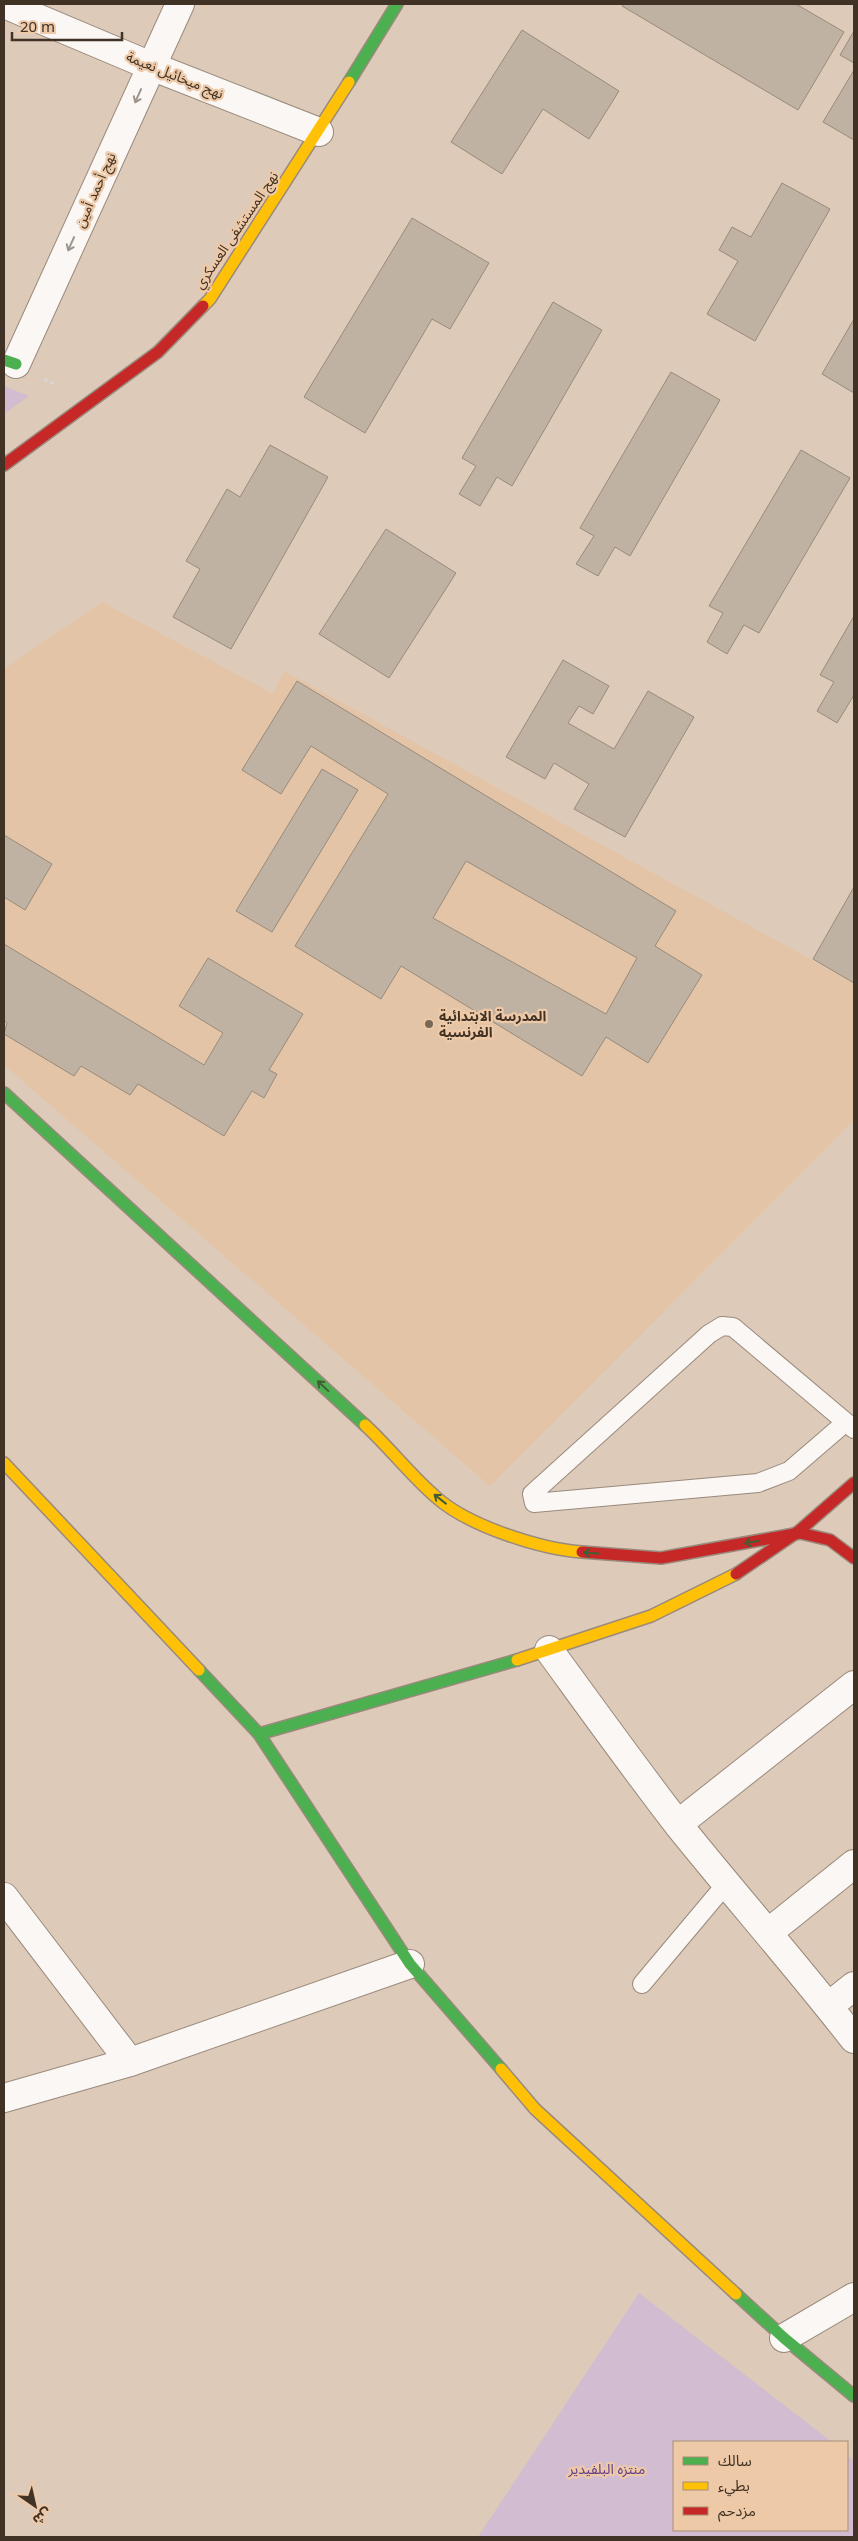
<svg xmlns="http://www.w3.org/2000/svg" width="858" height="2541" font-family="'Noto Sans','Noto Sans Arabic',sans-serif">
<rect width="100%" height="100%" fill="#decab8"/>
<path fill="#e4c4a6" d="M102,602L273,694L284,671L854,983V1120L490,1486L4,1065V669Z"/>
<g fill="#d2bcd2">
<path d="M4,386L29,396L4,414Z"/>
<path d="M639,2293L832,2442H674V2530H847V2455L854,2461V2537H478Z"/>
</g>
<g fill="#bfb2a2" stroke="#988b7b" fill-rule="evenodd">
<path d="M623,4H796L844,32L798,110L622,6Z"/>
<path d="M522,30L619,91L589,139L543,109L502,174L451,142Z"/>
<path d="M854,31V63L840,55Z"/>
<path d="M854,70V140L823,122Z"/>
<path d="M782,183L830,209L755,341L707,314L738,261L719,250L732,227L751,237Z"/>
<path d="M412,218L489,263L450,329L432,319L365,433L304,397Z"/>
<path d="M553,302L602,330L512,486L497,477L480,506L459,494L476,466L462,458Z"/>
<path d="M854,319V393L822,374Z"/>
<path d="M671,372L720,400L630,556L615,547L598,576L576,564L594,536L580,528Z"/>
<path d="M270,445L328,477L231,649L173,617L200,569L186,561L227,489L240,497Z"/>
<path d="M801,450L850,478L759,633L744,625L727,654L707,642L723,613L709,606Z"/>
<path d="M386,529L456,573L389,678L319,634Z"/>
<path d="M854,616V695L837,723L817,711L834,682L820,675Z"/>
<path d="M563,660L609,686L593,714L579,706L568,723L614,749L648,691L694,717L625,837L574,809L589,784L554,763L545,779L506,757Z"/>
<path d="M297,681L676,911L655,946L702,975L648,1063L606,1037L582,1076L401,966L381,999L295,946L388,794L311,746L281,794L242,770ZM466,861L637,958L606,1014L433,918Z"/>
<path d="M322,769L358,790L272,932L236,911Z"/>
<path d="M4,835L52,864L25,910L4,897Z"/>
<path d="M854,887V983L813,959Z"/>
<path d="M4,944L204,1065L223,1033L179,1006L208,958L303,1014L269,1070L277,1074L264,1098L252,1091L224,1136L138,1084L130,1095L81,1066L74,1076L4,1034L7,1023L4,1020Z"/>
</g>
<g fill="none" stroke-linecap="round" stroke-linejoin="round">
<defs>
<g id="lane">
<path d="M846,1422L789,1471L758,1483L534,1503L532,1494L709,1334L722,1326L733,1327L854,1429"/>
<path d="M642,1984L726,1884"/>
</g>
<g id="street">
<path d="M4,4L151,66L319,132"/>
<path d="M16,364L180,4"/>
<path d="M549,1650C592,1709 635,1769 680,1827C737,1898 798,1967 854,2039"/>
<path d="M678,1824L854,1685"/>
<path d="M4,1897L130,2062"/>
<path d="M769,1932L854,1864"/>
<path d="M829,2006L854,1986"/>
<path d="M4,2098L130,2062L410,1964"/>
<path d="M784,2338L854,2297"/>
</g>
<g id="fast">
<path d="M349,82L397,4"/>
<path d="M4,360L16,364"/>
<path d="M4,1093L365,1425"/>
<path d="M199,1670L259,1734L410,1964L501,2069"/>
<path d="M259,1734L517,1660"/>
<path d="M736,2294L784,2338L854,2396"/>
</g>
<g id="slow">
<path d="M203,306L210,299L349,82"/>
<path d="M365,1425C390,1448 411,1476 437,1498C469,1526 540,1549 582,1552"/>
<path d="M4,1463L199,1670"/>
<path d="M517,1660L651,1616L736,1574"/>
<path d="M501,2069L535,2109L736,2294"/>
</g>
<g id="jam">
<path d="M4,465L158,352L203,306"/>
<path d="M582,1552L661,1558L800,1533L830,1540L854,1558"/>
<path d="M736,1574L799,1531L854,1483"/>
</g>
</defs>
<use href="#lane" stroke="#998a7c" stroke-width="20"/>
<use href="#street" stroke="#998a7c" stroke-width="30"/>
<use href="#fast" stroke="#998a7c" stroke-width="14"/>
<use href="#slow" stroke="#998a7c" stroke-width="14"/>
<use href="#jam" stroke="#998a7c" stroke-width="14"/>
<path stroke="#dcd5cf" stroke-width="3" stroke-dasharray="4 2.5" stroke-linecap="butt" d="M44,379L56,385"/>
<use href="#lane" stroke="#faf7f4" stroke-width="18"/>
<use href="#street" stroke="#faf7f4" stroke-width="28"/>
<use href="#fast" stroke="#4caf50" stroke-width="11"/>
<use href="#slow" stroke="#ffc107" stroke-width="11"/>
<use href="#jam" stroke="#c62828" stroke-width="11"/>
</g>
<defs><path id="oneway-shaft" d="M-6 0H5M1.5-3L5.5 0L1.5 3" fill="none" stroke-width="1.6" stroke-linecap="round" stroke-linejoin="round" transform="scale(1.25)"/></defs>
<g stroke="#9d948c">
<use href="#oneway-shaft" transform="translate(138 96) rotate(114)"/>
<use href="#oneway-shaft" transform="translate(71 244) rotate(114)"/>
</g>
<g stroke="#445e33">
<use href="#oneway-shaft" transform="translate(323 1386) rotate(-137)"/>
<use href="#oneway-shaft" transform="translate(440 1499) rotate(-142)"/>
<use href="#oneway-shaft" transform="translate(752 1542) rotate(170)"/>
<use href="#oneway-shaft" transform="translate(591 1553) rotate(-176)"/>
</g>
<circle fill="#776758" stroke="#eec9a8" stroke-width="2" cx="429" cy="1024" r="5"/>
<g text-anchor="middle" stroke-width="4.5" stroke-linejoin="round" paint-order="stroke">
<g font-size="14" fill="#403224" stroke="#eec9a8">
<text transform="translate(175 75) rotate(22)" y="5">نهج ميخائيل نعيمة</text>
<text transform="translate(95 190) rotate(-66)" y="5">نهج أحمد أمين</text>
<text transform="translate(236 230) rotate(-56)" y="5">نهج المستشفى العسكري</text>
</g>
<g font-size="14" font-weight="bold" fill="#403224" stroke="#eec9a8" text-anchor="start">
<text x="439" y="1021">المدرسة الابتدائية<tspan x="439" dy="16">الفرنسية</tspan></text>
</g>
<g font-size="14" fill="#623e89" stroke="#eec9a8">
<text x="607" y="2474">منتزه البلفيدير</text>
</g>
</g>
<rect width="858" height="2541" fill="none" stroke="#403224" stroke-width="10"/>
<rect x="673" y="2441" width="175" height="90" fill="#eec9a8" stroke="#a88d73"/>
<rect x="683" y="2457" width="25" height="8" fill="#4caf50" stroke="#a88d73"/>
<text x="718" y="2466" font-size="15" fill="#403224">سالك</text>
<rect x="683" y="2482" width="25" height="8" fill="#ffc107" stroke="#a88d73"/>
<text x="718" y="2491" font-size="15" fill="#403224">بطيء</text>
<rect x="683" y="2507" width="25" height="8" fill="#c62828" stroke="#a88d73"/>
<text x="718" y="2516" font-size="15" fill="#403224">مزدحم</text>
<g transform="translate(35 2506) rotate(146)" stroke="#eec9a8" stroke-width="4" paint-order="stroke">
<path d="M0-4L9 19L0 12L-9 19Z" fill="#403224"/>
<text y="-8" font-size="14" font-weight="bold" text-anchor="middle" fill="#403224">ش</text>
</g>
<path d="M12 32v8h110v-8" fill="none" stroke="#403224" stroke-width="2.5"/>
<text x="20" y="32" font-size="15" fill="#403224" stroke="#eec9a8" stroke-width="4" paint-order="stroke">20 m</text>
</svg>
